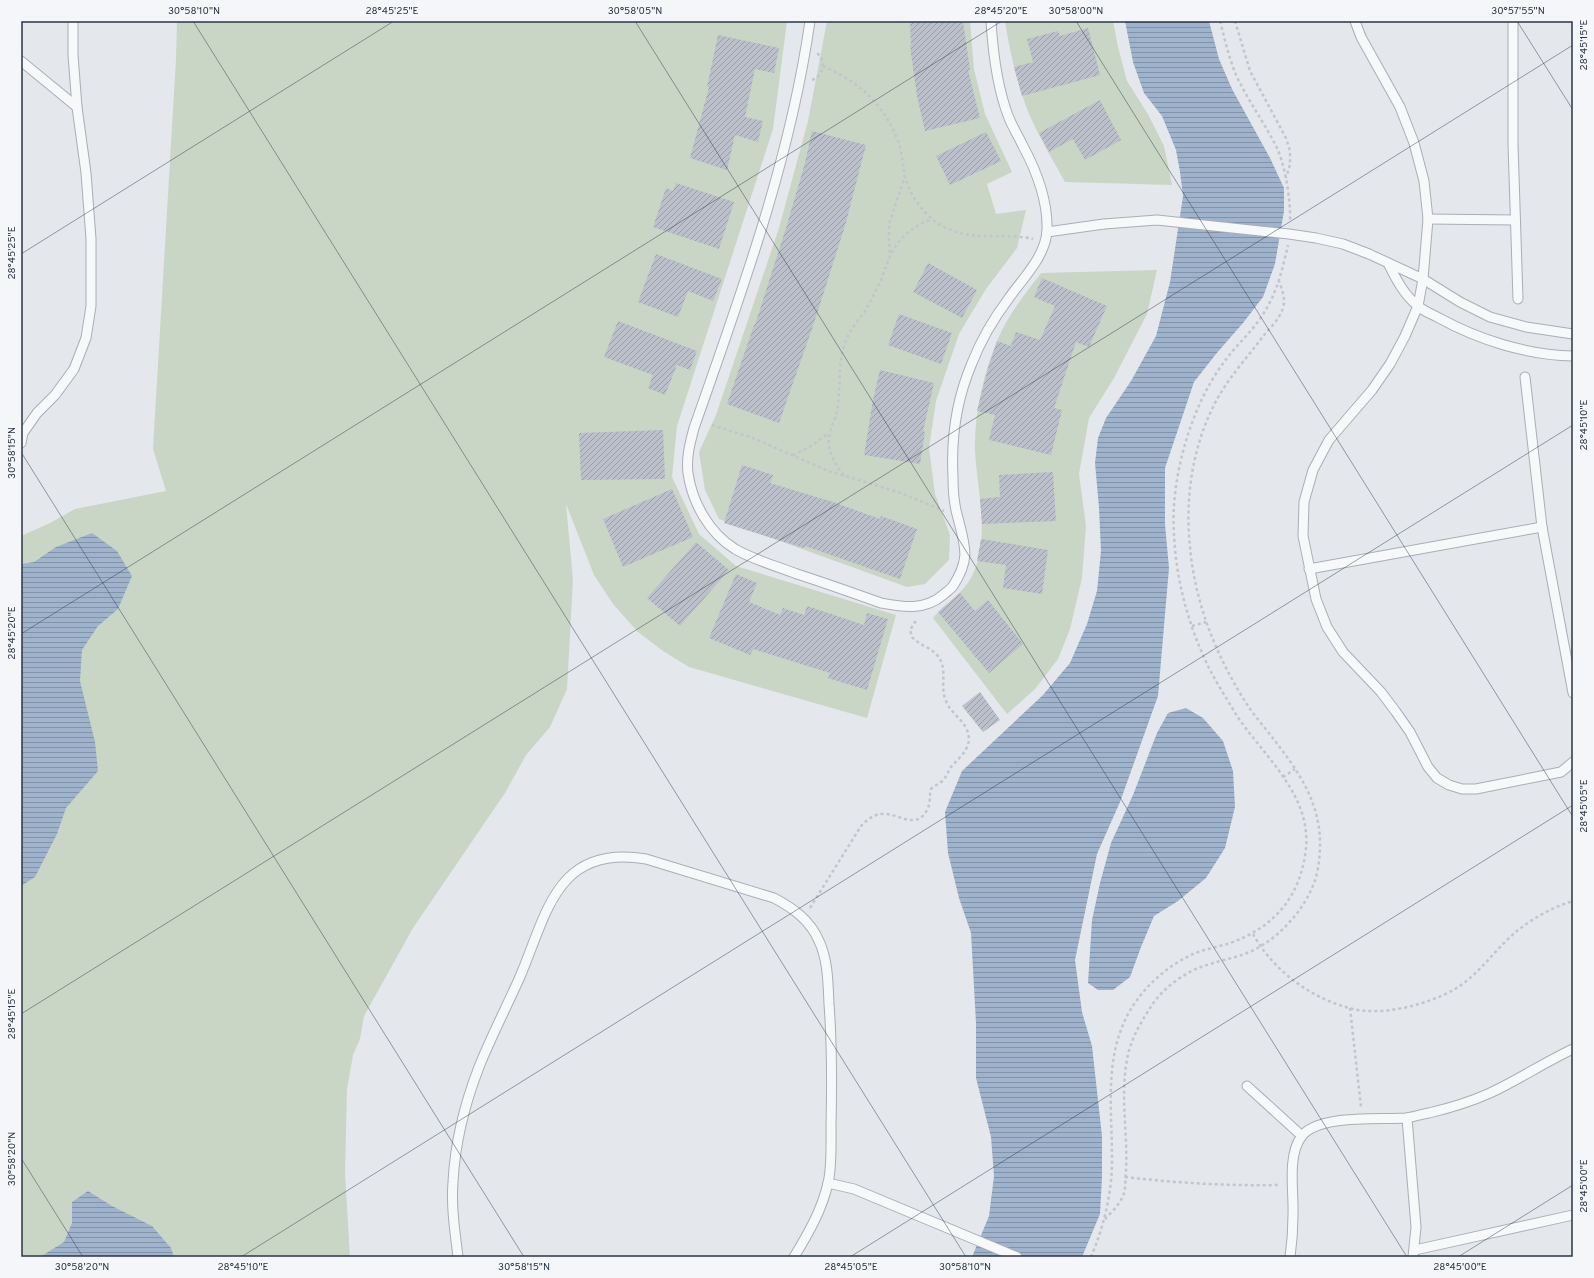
<svg xmlns="http://www.w3.org/2000/svg" width="1594" height="1278" font-family="Overpass,sans-serif">
<defs>
<pattern id="water-rules" width="6" height="5" patternUnits="userSpaceOnUse"><rect width="6" height="5" fill="#9fb4cc"/><path d="M0 2.5h6" fill="none" stroke="#8293a7"/></pattern>
<pattern id="building-hatch" width="6" height="6" patternUnits="userSpaceOnUse"><rect width="6" height="6" fill="#bbc0ca"/><path d="M-1 1l2-2M0 6l6-6M5 7l2-2" fill="none" stroke="#989da6"/></pattern>
</defs>
<rect width="100%" height="100%" fill="#e4e7ec"/>
<g fill="#c9d6c5">
<path d="M177,21H787L773,129L677,426L672,477L699,534L736,566L896,615L867,718L689,667L663,651L638,632L613,604L594,575L566,504L573,580L567,689L550,727L526,755L505,793L413,928L364,1016L360,1039L353,1055L347,1089L345,1174L350,1257H21V536L50,523L75,509L166,491L153,449L176,59Z"/>
<path d="M827,21H970L974,69L985,114L1012,172L987,184L996,214L1026,210L1017,248L986,289L959,334L936,401L929,448L935,494L950,535L949,560L925,584L907,587L719,519L705,490L699,452L716,415L779,228L808,121Z"/>
<path d="M1005,21H1113L1118,47L1127,81L1149,116L1164,146L1172,185L1065,182C1053,160 1039,137 1029,114C1017,84 1010,53 1005,21Z"/>
<path d="M1157,270L1147,314L1114,378L1089,418L1079,474L1086,526L1082,578L1070,629L1058,659L1035,689L1007,714L933,618C946,602 961,596 972,576C991,539 977,490 975,451C974,414 983,375 997,341C1007,316 1025,294 1041,273Z"/>
</g>
<g fill="url(#water-rules)">
<path d="M1125,21H1209L1219,59L1232,89L1270,158L1284,188V211L1275,264L1263,297L1243,323L1216,354L1194,382L1165,468V524L1169,568L1158,696L1120,802L1097,854L1075,960L1082,1012L1092,1046L1102,1136V1177L1100,1214L1082,1257H972L989,1216L994,1176L991,1137L976,1078V1023L971,933L959,898L948,853L945,812L962,771L1043,695L1070,663L1087,624L1097,591L1101,551L1099,508L1095,463L1098,438L1106,418L1131,381L1156,336L1170,282L1183,196L1180,172L1176,150L1162,116L1144,93L1133,62Z"/>
<path d="M92,533L117,551L132,576L118,609L98,626L82,650L80,681L95,742L98,771L66,808L57,834L35,877L21,886V564L34,562L56,547Z"/>
<path d="M1186,708L1203,718L1223,741L1233,771L1235,807L1225,848L1206,878L1178,901L1154,916L1141,947L1130,977L1113,990H1098L1088,983L1092,920L1100,883L1111,843L1133,795L1157,733L1168,713Z"/>
<path d="M88,1191L112,1206L152,1226L171,1248L174,1257H40L64,1242L72,1223V1202Z"/>
</g>
<g fill="url(#building-hatch)">
<path d="M910,21H963L970,70H968L980,118L925,131L917,96L910,46L911,45Z"/>
<path d="M1088,28L1100,75L1022,96L1014,67L1033,62L1027,39L1058,31L1060,36Z"/>
<path d="M718,35L779,48L774,73L755,69L745,117L763,121L758,142L735,135L727,170L690,158L709,87H707Z"/>
<path d="M1100,100L1121,140L1085,160L1073,139L1049,152L1039,133Z"/>
<path d="M812,131L866,145L845,226L814,323L779,423L727,404L754,325H755L786,228L805,163Z"/>
<path d="M986,132L1001,161L950,185L936,156Z"/>
<path d="M676,183L734,202L719,249L653,227L666,188L673,191Z"/>
<path d="M656,254L722,279L713,301L688,291L678,317L638,302Z"/>
<path d="M928,263L977,290L962,318L913,292Z"/>
<path d="M1042,278L1107,306L1089,347L1076,342L1054,408L1062,410L1051,455L989,440L995,415L977,411L988,368L997,341L1011,346L1016,332L1040,340L1055,306L1034,297Z"/>
<path d="M899,314L952,333L941,364L888,345Z"/>
<path d="M618,321L697,351L690,370L677,365L665,395L648,388L653,375L604,357Z"/>
<path d="M880,370L934,383L923,431L925,432L920,464L864,455L873,400Z"/>
<path d="M663,430L665,479L581,480L579,433Z"/>
<path d="M742,465L773,475L770,483L833,502L880,519L881,516L917,529L900,579L805,546L804,548L724,523Z"/>
<path d="M1053,472L1056,521L982,524L980,499L1000,497L999,475Z"/>
<path d="M672,489L693,537L623,567L603,519Z"/>
<path d="M981,539L1048,550L1042,594L1003,588L1006,565L977,561Z"/>
<path d="M696,542L729,570L680,626L647,598Z"/>
<path d="M736,574L757,583L749,602L780,615L783,608L804,615L807,606L864,625L867,613L888,619L867,690L828,678L830,673L753,649L750,655L709,638Z"/>
<path d="M960,593L975,611L988,600L1023,644L989,673L938,612Z"/>
<path d="M980,692L1000,720L983,732L962,706Z"/>
</g>
<g fill="none" stroke-linecap="round" stroke-linejoin="round">
<defs>
<g id="lane">
<path d="M810,21C790,161 741,294 694,428C690,443 686,458 688,473C692,502 709,533 735,549C754,560 776,566 797,574C825,583 853,593 881,603C903,607 924,611 943,595C946,592 950,590 953,586C971,558 965,547 958,518C954,505 953,490 953,477C951,439 957,398 972,363C981,340 994,318 1009,298C1023,278 1046,256 1047,230C1048,200 1037,172 1023,146C1019,137 1013,128 1009,118C997,88 993,54 991,21"/>
<path d="M1355,21L1361,37L1400,107L1414,143L1424,181L1428,219L1423,279L1418,306L1405,336L1390,364L1372,390L1329,440L1313,470L1304,502L1303,536L1316,599L1327,627L1343,652L1381,692L1396,712L1410,732L1428,767L1437,778L1449,785L1462,789H1476L1561,772L1573,762"/>
<path d="M1513,21V144L1518,299"/>
<path d="M21,61L77,107"/>
<path d="M1428,219L1515,220"/>
<path d="M1047,232L1104,224"/>
<path d="M1369,254L1423,279L1460,302L1490,317L1526,327L1573,334"/>
<path d="M1388,263C1396,279 1404,295 1418,306C1423,311 1432,314 1439,318C1479,340 1527,355 1573,356"/>
<path d="M1525,377L1542,527L1573,693"/>
<path d="M21,443L23,433L37,413L55,395L74,369L86,338L91,306V239L86,173L77,107L73,55V21"/>
<path d="M1309,569L1542,527"/>
<path d="M1247,1086L1302,1136"/>
<path d="M1407,1118L1416,1227L1413,1257"/>
<path d="M828,1183L854,1189L1017,1257"/>
<path d="M1415,1250L1573,1215"/>
<path d="M458,1257C455,1232 451,1207 453,1182C455,1143 465,1103 479,1067C491,1037 506,1008 519,979C547,915 555,844 646,859L774,898C793,908 810,920 819,941C828,960 828,983 829,1004C832,1044 832,1085 831,1125C831,1142 832,1167 828,1183C822,1210 808,1234 794,1257"/>
<path d="M1290,1257C1292,1243 1293,1229 1293,1215C1294,1192 1287,1157 1301,1137C1317,1114 1379,1120 1406,1118C1413,1117 1422,1114 1429,1113C1450,1108 1470,1102 1490,1093C1518,1080 1545,1062 1573,1049"/>
</g>
</defs>
<use href="#lane" stroke="#a9aeb7" stroke-width="11"/>
<g stroke="#c2c5cb" stroke-width="2.5" stroke-dasharray="3 3" stroke-linecap="butt">
<path d="M1220,21C1225,40 1229,59 1237,77C1248,100 1263,121 1275,144C1285,162 1291,201 1290,222"/>
<path d="M1235,21L1250,71L1286,138L1290,151V165L1286,178"/>
<path d="M823,66C859,82 884,104 898,141C902,153 903,165 905,177C911,198 926,218 946,228C975,242 1003,232 1033,239"/>
<path d="M812,80C824,76 826,61 817,53"/>
<path d="M890,253L889,239V224L905,176"/>
<path d="M712,425L753,438L826,470L901,493L944,511"/>
<path d="M793,455L811,446L828,434"/>
<path d="M844,475C836,466 831,457 829,446C827,433 834,423 837,411C842,385 836,360 848,336C852,327 859,319 865,311C870,302 875,293 879,284C886,270 888,255 898,243C907,231 919,224 932,219"/>
<path d="M1192,626L1206,622"/>
<path d="M1283,777L1295,769"/>
<path d="M810,908L861,826C867,820 874,813 885,814C899,814 917,830 927,810C931,803 929,796 931,789C935,785 940,784 943,780C947,776 948,771 951,767C961,756 975,745 966,728C961,718 950,712 946,701C939,686 949,669 937,655C930,647 919,645 912,637L910,630L917,619"/>
<path d="M1253,934C1273,970 1309,997 1349,1008C1381,1017 1427,1005 1455,989C1480,974 1495,949 1517,931C1533,918 1553,907 1573,901"/>
<path d="M1350,1008L1361,1107"/>
<path d="M1125,1177C1177,1183 1228,1186 1280,1185"/>
<path d="M1105,1219C1112,1212 1121,1203 1124,1193C1126,1186 1125,1177 1126,1171C1128,1134 1120,1096 1127,1060C1130,1040 1141,1022 1152,1005C1163,988 1185,972 1204,966C1223,959 1244,957 1261,946C1276,937 1287,926 1298,912C1306,901 1314,887 1317,873C1328,819 1308,783 1275,741C1267,730 1256,718 1248,706C1217,658 1195,604 1190,547C1185,499 1192,450 1213,407C1226,380 1247,358 1264,335C1271,327 1280,318 1283,308C1286,299 1282,290 1279,281"/>
<path d="M1091,1257C1104,1226 1112,1193 1112,1160C1112,1100 1101,1041 1144,991C1158,975 1176,961 1196,953C1207,948 1219,947 1230,943C1275,927 1301,896 1306,848C1311,795 1264,756 1237,716C1228,701 1218,685 1210,670C1189,628 1176,581 1174,534C1170,479 1191,406 1224,362C1237,344 1254,330 1265,311C1277,292 1283,267 1288,245"/>
</g>
<use href="#lane" stroke="#f7f8fa" stroke-width="9"/>
<defs>
<path id="lane-bridge" d="M1104,224L1157,220L1289,234L1316,238L1343,244L1369,254"/>
</defs>
<use href="#lane-bridge" stroke="#a9aeb7" stroke-width="11" stroke-linecap="butt"/>
<use href="#lane-bridge" stroke="#f7f8fa" stroke-width="9"/>
</g>
<path fill="none" stroke="#2b3445" stroke-width="1" stroke-opacity="0.45" d="M193,21L966,1257M635,21L1407,1257M1076,21L1573,817M1517,21L1573,110M21,254L394,21M21,452L524,1257M21,634L1002,21M21,1014L1573,45M21,1158L83,1257M241,1257L1573,425M850,1257L1573,805M1458,1257L1573,1185"/>
<rect width="1594" height="1278" fill="none" stroke="#f4f6f9" stroke-width="44"/>
<rect x="22" y="22" width="1550" height="1234" fill="none" stroke="#2b3445" stroke-width="1.5"/>
<g font-size="10" text-anchor="middle" fill="#2b3445">
<text x="194" y="14">30°58'10"N</text>
<text x="392" y="14">28°45'25"E</text>
<text x="635" y="14">30°58'05"N</text>
<text x="1001" y="14">28°45'20"E</text>
<text x="1076" y="14">30°58'00"N</text>
<text x="1518" y="14">30°57'55"N</text>
<text transform="translate(1583 45) rotate(-90)" y="4">28°45'15"E</text>
<text transform="translate(11 253) rotate(-90)" y="4">28°45'25"E</text>
<text transform="translate(1583 425) rotate(-90)" y="4">28°45'10"E</text>
<text transform="translate(11 453) rotate(-90)" y="4">30°58'15"N</text>
<text transform="translate(11 633) rotate(-90)" y="4">28°45'20"E</text>
<text transform="translate(1583 806) rotate(-90)" y="4">28°45'05"E</text>
<text transform="translate(11 1014) rotate(-90)" y="4">28°45'15"E</text>
<text transform="translate(11 1159) rotate(-90)" y="4">30°58'20"N</text>
<text transform="translate(1583 1186) rotate(-90)" y="4">28°45'00"E</text>
<text x="82" y="1270">30°58'20"N</text>
<text x="243" y="1270">28°45'10"E</text>
<text x="524" y="1270">30°58'15"N</text>
<text x="851" y="1270">28°45'05"E</text>
<text x="965" y="1270">30°58'10"N</text>
<text x="1460" y="1270">28°45'00"E</text>
</g>
</svg>
